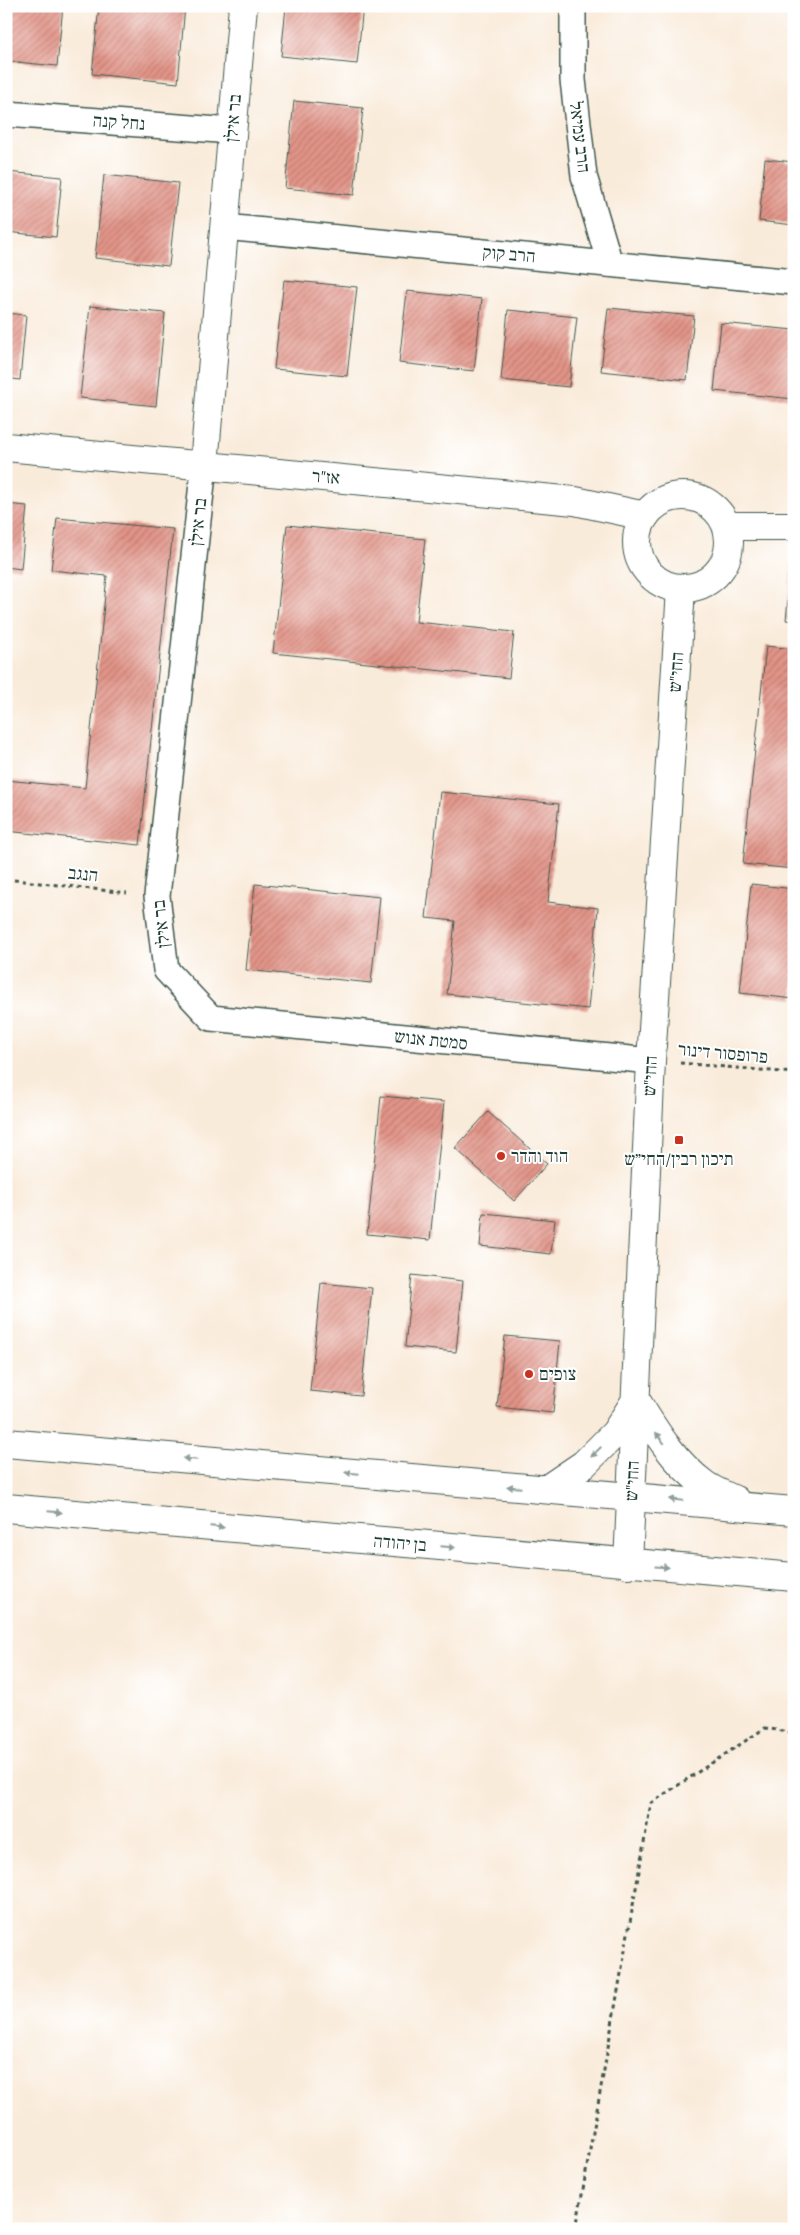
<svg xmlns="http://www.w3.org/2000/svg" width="800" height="2235" font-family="Alegreya,'Frank Ruhl Libre',serif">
<defs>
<pattern id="building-hatch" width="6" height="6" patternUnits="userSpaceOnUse" patternTransform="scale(1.25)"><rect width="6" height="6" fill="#e39488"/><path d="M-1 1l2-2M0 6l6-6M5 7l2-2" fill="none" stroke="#b77a70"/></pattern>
</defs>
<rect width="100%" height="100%" fill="#fff"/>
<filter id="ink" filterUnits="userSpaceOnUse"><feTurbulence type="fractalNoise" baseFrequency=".02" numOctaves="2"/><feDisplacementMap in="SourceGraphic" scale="10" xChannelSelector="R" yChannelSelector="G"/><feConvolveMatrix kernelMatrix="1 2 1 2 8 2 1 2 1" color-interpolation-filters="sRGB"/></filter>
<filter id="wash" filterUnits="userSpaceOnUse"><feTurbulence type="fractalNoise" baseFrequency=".0096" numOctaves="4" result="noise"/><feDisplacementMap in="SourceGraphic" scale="20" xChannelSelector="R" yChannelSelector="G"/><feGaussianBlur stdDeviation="1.12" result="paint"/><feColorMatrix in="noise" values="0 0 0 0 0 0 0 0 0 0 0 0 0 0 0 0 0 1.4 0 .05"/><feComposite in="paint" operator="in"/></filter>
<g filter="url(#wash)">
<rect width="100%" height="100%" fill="#f9ebda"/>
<g id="blocks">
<g fill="url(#building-hatch)">
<path d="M6,6H63L57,66L6,61Z"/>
<path d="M99,6H185L178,83L92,74Z"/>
<path d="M286,6H363L357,64L281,56Z"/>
<path d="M294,101L363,108L354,195L285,188Z"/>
<path d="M765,159L794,162V225L759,221Z"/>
<path d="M6,172L62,177L56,237L6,232Z"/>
<path d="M104,175L178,183L169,266L95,258Z"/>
<path d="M284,280L357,287L347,376L274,369Z"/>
<path d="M407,291L482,299L474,371L399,363Z"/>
<path d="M90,306L165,313L156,406L80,398Z"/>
<path d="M608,308L694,316L687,380L601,371Z"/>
<path d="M508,310L577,317L569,387L501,380Z"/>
<path d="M6,313L26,315L20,380L6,378Z"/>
<path d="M721,323L794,330V399L714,391Z"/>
<path d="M6,504L27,506L21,569L6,567Z"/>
<path d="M57,518L173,529L140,845L6,831V780L85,788L107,576L51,570Z"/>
<path d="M287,525L425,539L416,622L514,632L509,678L273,653Z"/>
<path d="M792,559H794V621L786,620Z"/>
<path d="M766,646L794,649V869L743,864Z"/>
<path d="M440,792L559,804L548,902L598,908L588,1009L447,994L455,921L426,918Z"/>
<path d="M255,884L380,897L371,983L246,970Z"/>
<path d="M751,884L794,889V999L740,993Z"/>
<path d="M381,1096L444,1102L430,1240L367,1234Z"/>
<path d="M488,1112L547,1164L514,1201L455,1148Z"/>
<path d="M483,1213L555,1220L551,1254L480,1246Z"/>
<path d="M412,1275L463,1281L456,1352L405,1347Z"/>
<path d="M321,1283L372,1288L361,1396L310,1391Z"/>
<path d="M505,1336L560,1341L553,1413L497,1407Z"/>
</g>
</g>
</g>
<g filter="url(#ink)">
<use href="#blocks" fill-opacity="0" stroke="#40574d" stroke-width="1"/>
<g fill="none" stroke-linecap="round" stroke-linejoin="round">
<defs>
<g id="street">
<path d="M573,6V80L584,176L610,264"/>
<path d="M6,114L232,131"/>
<path d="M224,227L794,282"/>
<path d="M204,465L157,896L166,970L211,1018L651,1061"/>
</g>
<g id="secondary">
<path d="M6,447L575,501L645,516"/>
<path d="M204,465L243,6"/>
<circle cx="683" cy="542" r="46"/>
<path d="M728,526H794"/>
<path d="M6,1443L794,1511"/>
<path d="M547,1489L584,1464L615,1433L636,1400C655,1431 674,1462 704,1484C713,1491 725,1495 735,1500"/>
<path d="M6,1508L794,1577"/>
<path d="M628,1564L651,1061L681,589"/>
</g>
</defs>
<use href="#street" stroke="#40574d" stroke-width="28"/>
<use href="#secondary" stroke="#40574d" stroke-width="30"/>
<g stroke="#40574d" stroke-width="3" stroke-dasharray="4 4" stroke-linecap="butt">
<path d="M6,879L127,893"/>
<path d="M680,1063L794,1073"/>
<path d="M576,2229L651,1803L765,1728L794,1733"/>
</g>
<use href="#street" stroke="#fff" stroke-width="25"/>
<use href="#secondary" stroke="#fff" stroke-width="28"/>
</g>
<defs><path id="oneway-solid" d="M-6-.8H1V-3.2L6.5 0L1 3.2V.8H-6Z" transform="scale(1.25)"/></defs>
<g fill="#8f9e9a">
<use href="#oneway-solid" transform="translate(660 1438) rotate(-128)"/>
<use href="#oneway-solid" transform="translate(596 1452) rotate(135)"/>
<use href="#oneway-solid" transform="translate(190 1459) rotate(-175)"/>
<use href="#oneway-solid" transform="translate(352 1473) rotate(-175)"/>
<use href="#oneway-solid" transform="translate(514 1487) rotate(-175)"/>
<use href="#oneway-solid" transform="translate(676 1500) rotate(-174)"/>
<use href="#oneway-solid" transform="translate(55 1512) rotate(5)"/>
<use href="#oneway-solid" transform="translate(217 1527) rotate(5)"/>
<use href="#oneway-solid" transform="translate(448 1547) rotate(5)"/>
<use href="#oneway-solid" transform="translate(662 1567) rotate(4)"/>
</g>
</g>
<g fill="#c8321e" stroke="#fff" stroke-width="2">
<rect x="674" y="1135" width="10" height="10" rx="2.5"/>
<circle cx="501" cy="1156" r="5"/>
<circle cx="529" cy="1374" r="5"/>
</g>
<g text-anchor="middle" stroke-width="4" stroke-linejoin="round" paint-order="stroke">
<g font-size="18" fill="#1f3d34" stroke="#fff">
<text transform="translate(233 118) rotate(-85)" y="6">בר אילן</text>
<text transform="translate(119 122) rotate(4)" y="6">נחל קנה</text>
<text transform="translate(580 137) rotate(83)" y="6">הרב עמיאל</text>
<text transform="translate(509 254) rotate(5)" y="6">הרב קוק</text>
<text transform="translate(326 477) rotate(5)" y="6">אז"ר</text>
<text transform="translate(198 522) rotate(-84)" y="6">בר אילן</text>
<text transform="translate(676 672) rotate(-86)" y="6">החי"ש</text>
<text transform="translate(83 874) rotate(6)" y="6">הנגב</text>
<text transform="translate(161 924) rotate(-96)" y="6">בר אילן</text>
<text transform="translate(431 1040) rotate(6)" y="6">סמטת אנוש</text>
<text transform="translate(723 1053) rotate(5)" y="6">פרופסור דינור</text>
<text transform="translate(650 1076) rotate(-87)" y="6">החי"ש</text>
<text transform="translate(632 1481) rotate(-87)" y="6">החי"ש</text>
<text transform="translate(400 1543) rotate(5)" y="6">בן יהודה</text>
</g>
<g font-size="18" fill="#1f3d34" stroke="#fff" text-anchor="start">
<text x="511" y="1162">הוד והדר</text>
<text x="679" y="1165" text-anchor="middle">תיכון רבין/החי״ש</text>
<text x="539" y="1380">צופים</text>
</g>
</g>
<rect width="800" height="2235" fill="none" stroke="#fff" stroke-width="25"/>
</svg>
